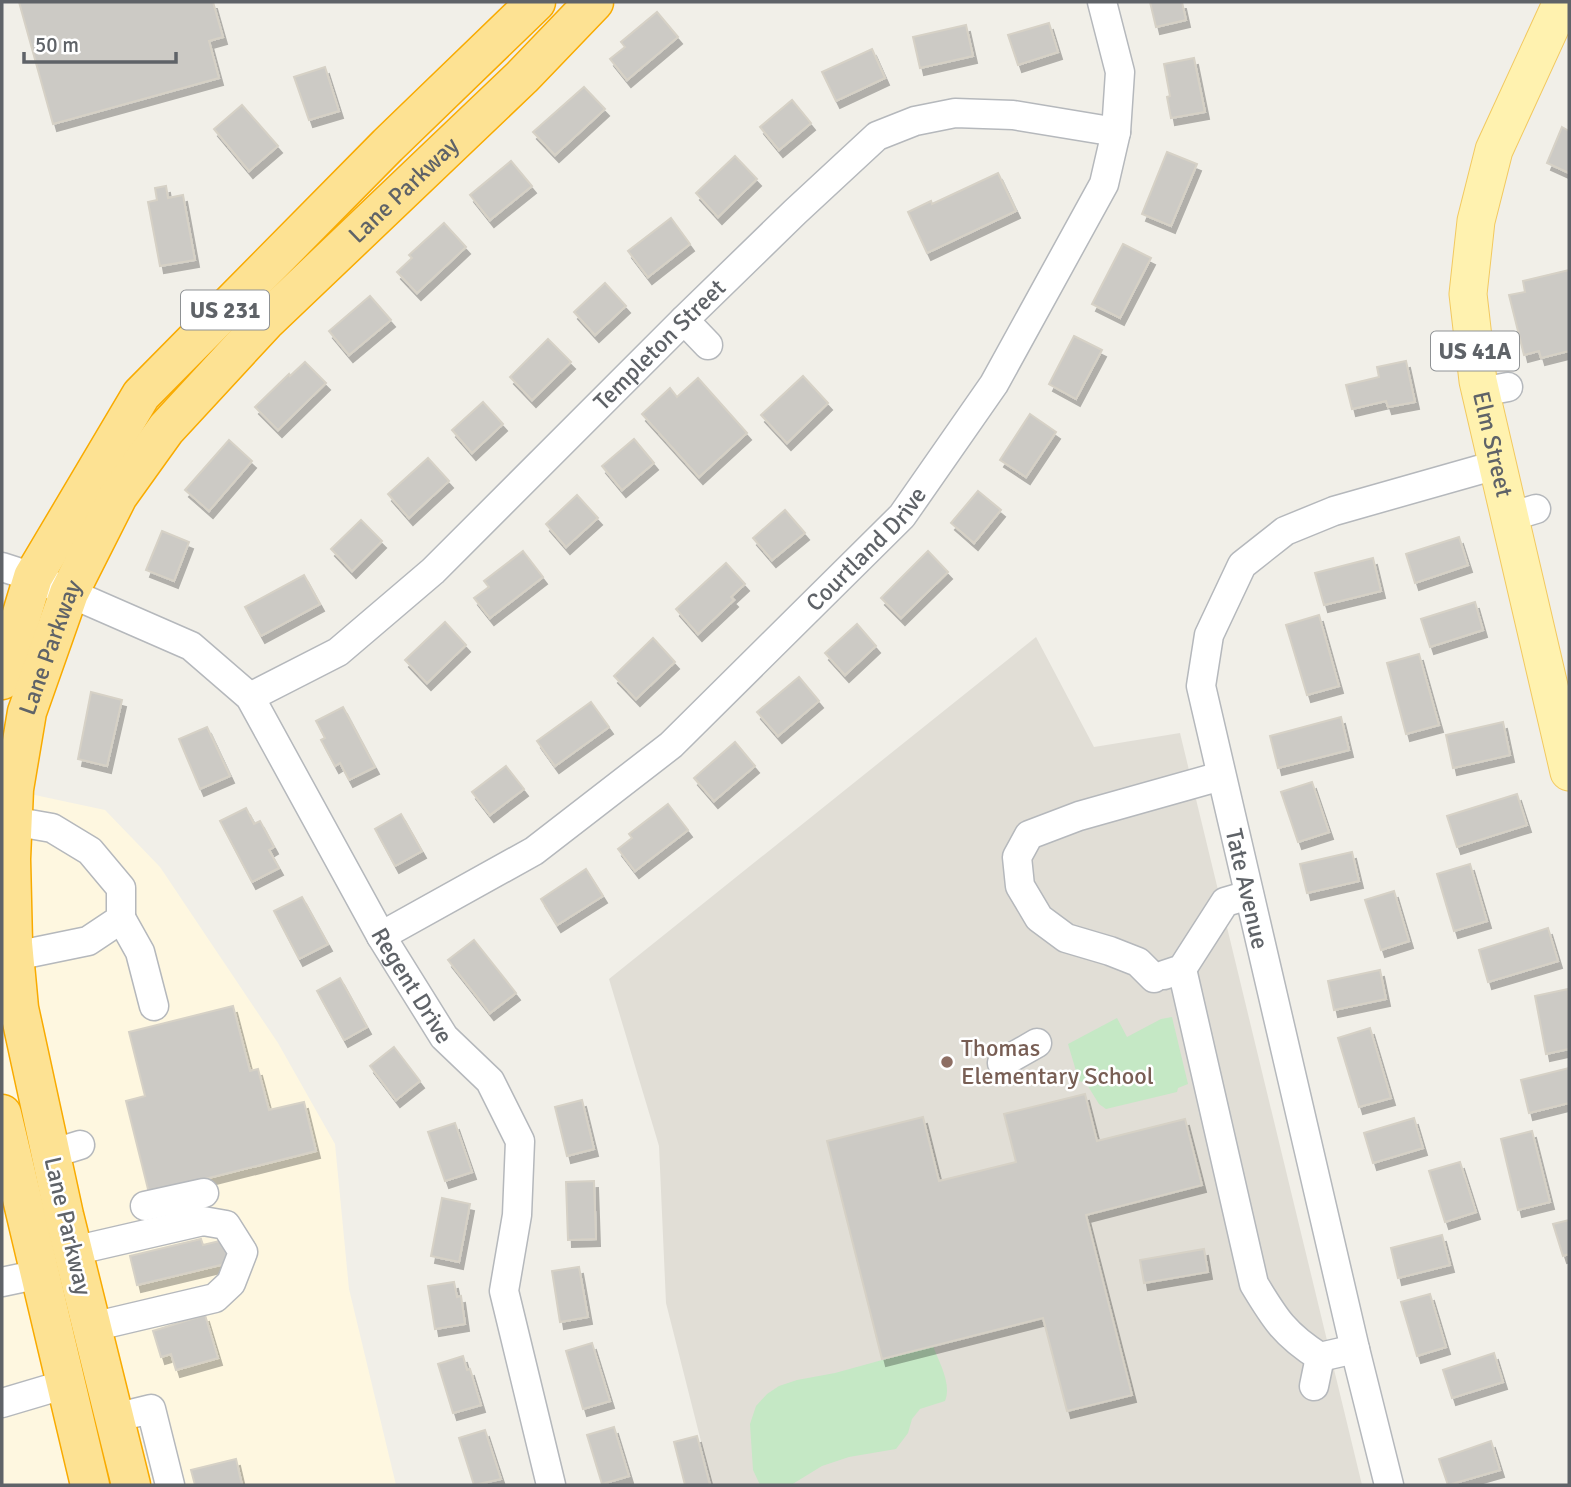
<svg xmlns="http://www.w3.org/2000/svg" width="1571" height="1487" font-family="Signika,sans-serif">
<defs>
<filter id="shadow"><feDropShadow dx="4" dy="7" stdDeviation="0" flood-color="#0004"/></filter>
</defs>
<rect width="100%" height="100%" fill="#f1efe8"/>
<path fill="#fef7e0" d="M2,788L105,810L160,867L278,1043L335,1144L349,1289L396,1485H2Z"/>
<path fill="#e1ded6" d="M1036,637L1094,747L1180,733L1362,1485H712L666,1303L659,1146L609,979Z"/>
<g fill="#c5e8c5">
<path d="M1172,1017L1188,1084L1178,1088L1177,1092L1106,1109L1099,1104L1086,1083L1079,1081L1068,1044L1117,1018L1127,1037L1161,1019Z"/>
<path d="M933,1346C939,1362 952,1384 945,1401L920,1409L912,1419L908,1433L896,1449L849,1457L822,1466L791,1485H760L753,1470L750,1424L756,1406L767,1394L779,1386L797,1380L835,1373Z"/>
</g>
<g fill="#cccac5" stroke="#d6d1c6" stroke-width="2" filter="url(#shadow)">
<path d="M19,2H213L223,37L209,41L219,78L53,124Z"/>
<path d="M1150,2H1182L1186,20L1156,27Z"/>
<path d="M657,12L678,37L627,80L610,59L625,47L621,42Z"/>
<path d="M1049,23L1058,52L1018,65L1008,35Z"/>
<path d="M966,25L973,56L920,68L913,37Z"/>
<path d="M872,49L885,78L836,101L822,72Z"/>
<path d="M1194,58L1205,112L1171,118L1167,97L1170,96L1164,64Z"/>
<path d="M325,67L339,111L309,120L294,77Z"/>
<path d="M584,87L605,109L555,155L533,132Z"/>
<path d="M792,100L811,123L779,150L760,127Z"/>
<path d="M242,105L278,146L249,171L214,129Z"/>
<path d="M1562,127L1569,131V173L1547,163Z"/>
<path d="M1167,152L1197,164L1171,226L1142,214Z"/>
<path d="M735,156L757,179L718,217L696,193Z"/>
<path d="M511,161L532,186L490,220L470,195Z"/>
<path d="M998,173L1016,211L927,253L908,212L931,201L932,204Z"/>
<path d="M166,186L168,198L183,195L195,260L160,266L148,202L157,200L155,188Z"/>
<path d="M671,218L690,244L648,277L628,251Z"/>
<path d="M444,223L466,247L417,293L397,272L412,258L409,255Z"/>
<path d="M1123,244L1151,258L1120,318L1092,304Z"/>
<path d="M1569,270V351L1541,358L1539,351L1524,355L1509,295L1525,292L1523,281Z"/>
<path d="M605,283L626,306L595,335L574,312Z"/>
<path d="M370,296L391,320L349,355L329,331Z"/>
<path d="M1074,336L1102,350L1076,399L1049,384Z"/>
<path d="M548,339L571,362L532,400L510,377Z"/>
<path d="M1406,361L1415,402L1388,407L1386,401L1352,409L1346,385L1379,377L1377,367Z"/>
<path d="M305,362L326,383L278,430L255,407L289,374L290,376Z"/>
<path d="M803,376L828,403L787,443L761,415Z"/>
<path d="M698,378L747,433L699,477L642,414L670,388L677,397Z"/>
<path d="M483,402L503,424L472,453L452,430Z"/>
<path d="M1030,414L1056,432L1026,477L1000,460Z"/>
<path d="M634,439L654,463L622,490L602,466Z"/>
<path d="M229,440L252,461L209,511L185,490Z"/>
<path d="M428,458L449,481L409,518L388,494Z"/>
<path d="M978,491L1001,510L974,543L951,523Z"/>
<path d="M577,495L598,518L566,547L546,524Z"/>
<path d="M785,510L805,533L772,560L753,538Z"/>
<path d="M361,520L382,541L352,571L331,549Z"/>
<path d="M162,531L189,542L174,581L146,570Z"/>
<path d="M1459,537L1468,565L1415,583L1406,554Z"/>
<path d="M523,551L543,577L490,618L474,598L489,587L484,581Z"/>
<path d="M928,551L948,572L901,618L881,598Z"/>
<path d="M1373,558L1381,591L1324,605L1315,573Z"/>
<path d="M726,563L745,584L731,597L734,600L698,634L676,609Z"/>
<path d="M304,575L320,604L261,636L245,607Z"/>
<path d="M1475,602L1483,630L1430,647L1421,619Z"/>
<path d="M1319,615L1339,686L1307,695L1286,625Z"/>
<path d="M445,622L466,645L427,683L405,660Z"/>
<path d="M857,624L876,646L845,675L825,653Z"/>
<path d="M653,638L675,662L636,699L614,676Z"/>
<path d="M1419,654L1439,725L1406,734L1387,663Z"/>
<path d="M799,677L819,701L778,736L757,712Z"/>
<path d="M91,692L122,700L107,766L78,759Z"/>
<path d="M591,702L609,727L555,766L537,741Z"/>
<path d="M343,707L375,767L349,780L340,763L335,766L321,740L325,738L316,721Z"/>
<path d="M1341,717L1349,750L1278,768L1270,736Z"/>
<path d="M1503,722L1510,755L1453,768L1446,735Z"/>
<path d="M207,727L230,776L200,789L179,739Z"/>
<path d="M735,742L755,766L714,801L694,778Z"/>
<path d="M506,766L524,789L490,815L472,792Z"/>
<path d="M1312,782L1329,832L1298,842L1281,792Z"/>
<path d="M1517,794L1527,825L1457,847L1447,816Z"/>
<path d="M668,804L688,830L635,871L618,849L632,838L629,834Z"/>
<path d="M246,808L254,824L260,821L274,847L269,850L279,868L252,882L220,821Z"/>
<path d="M401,814L422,851L395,866L375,829Z"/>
<path d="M1352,852L1359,881L1307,893L1300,864Z"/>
<path d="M1470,864L1487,921L1454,931L1437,874Z"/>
<path d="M586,869L603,896L557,925L541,899Z"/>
<path d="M1394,891L1409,941L1381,950L1365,900Z"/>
<path d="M302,897L328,944L299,959L274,911Z"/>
<path d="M1548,928L1558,961L1488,982L1479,950Z"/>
<path d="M474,940L516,993L490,1013L448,960Z"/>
<path d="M1380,970L1386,999L1334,1010L1328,981Z"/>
<path d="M340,978L367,1027L344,1040L317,991Z"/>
<path d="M1568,989L1569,1049L1546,1054L1535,996Z"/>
<path d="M233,1006L250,1071L258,1069L269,1110L304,1102L316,1151L149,1193L126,1101L145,1096L129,1032Z"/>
<path d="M1370,1028L1391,1098L1359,1107L1338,1038Z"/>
<path d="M394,1047L420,1081L396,1100L370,1066Z"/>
<path d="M1569,1068V1103L1529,1113L1521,1080Z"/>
<path d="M1085,1094L1097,1141L1185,1119L1202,1185L1086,1215L1132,1395L1067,1411L1043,1318L882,1359L827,1141L923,1117L939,1181L1016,1162L1004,1114Z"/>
<path d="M582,1100L594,1149L567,1156L555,1107Z"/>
<path d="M1414,1118L1423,1148L1373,1163L1364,1133Z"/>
<path d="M455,1123L472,1172L445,1181L428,1132Z"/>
<path d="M1532,1131L1550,1202L1518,1210L1501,1139Z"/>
<path d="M1460,1162L1476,1212L1445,1222L1429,1171Z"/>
<path d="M594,1181L596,1239L568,1240L566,1182Z"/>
<path d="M442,1198L470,1204L459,1262L431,1256Z"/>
<path d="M1569,1220V1254L1563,1256L1553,1224Z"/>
<path d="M1442,1235L1450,1265L1398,1278L1391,1248Z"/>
<path d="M201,1239L203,1245L228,1239L233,1262L137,1285L130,1256Z"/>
<path d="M1204,1249L1208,1272L1144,1283L1140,1260Z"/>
<path d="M579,1267L588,1317L560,1322L552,1271Z"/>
<path d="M454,1282L457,1297L461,1296L465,1324L435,1329L428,1286Z"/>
<path d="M1430,1294L1446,1347L1417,1356L1401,1302Z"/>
<path d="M205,1315L218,1358L176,1370L171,1354L161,1357L153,1331Z"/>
<path d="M592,1343L610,1401L583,1409L566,1351Z"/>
<path d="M1494,1353L1503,1382L1452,1398L1443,1370Z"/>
<path d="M463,1356L467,1370L470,1369L481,1405L453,1413L438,1364Z"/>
<path d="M614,1427L629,1476L602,1484L587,1435Z"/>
<path d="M485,1430L501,1479L474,1485L459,1438Z"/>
<path d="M697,1436L710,1485H685L674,1442Z"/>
<path d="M1491,1441L1500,1470L1448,1485L1439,1459Z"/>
<path d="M236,1459L242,1485H195L191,1470Z"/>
</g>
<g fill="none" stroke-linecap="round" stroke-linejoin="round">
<defs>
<g id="minor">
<path d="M684,320L708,345"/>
<path d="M1481,392L1508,387"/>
<path d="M1509,517L1536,509"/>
<path id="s1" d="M2,567L33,577L191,646L250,697L381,936L444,1037L490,1081L520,1141L517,1215L504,1291L551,1485"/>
<path id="s2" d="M250,697L338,652L433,571L684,320L795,212L877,136L915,121L955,113L1013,115L1116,132"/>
<path d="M12,821L52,828L90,851L121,888V919L88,941L15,956"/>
<path d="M121,918L140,952L154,1006"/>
<path id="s3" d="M381,936L534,851L671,745L902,516L994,384L1104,184L1116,132L1120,72L1102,2"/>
<path d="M1182,969L1254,1284C1275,1319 1285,1335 1320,1357L1355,1349"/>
<path d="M1164,975L1182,969L1225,902L1249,895"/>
<path d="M1154,978L1138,962L1110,951L1066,938L1039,918L1020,886L1017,857L1029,835L1079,816L1221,776"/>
<path d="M1002,1063L1037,1043"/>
<path d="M51,1154L80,1145"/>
<path d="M145,1206L204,1193"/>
<path d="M73,1251L203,1221L226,1225L243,1252L231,1283L215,1298L92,1327"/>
<path d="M2,1282L40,1274"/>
<path d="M1314,1386L1320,1357"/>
<path d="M2,1403L66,1384"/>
<path d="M114,1418L151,1409L170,1485"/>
<path d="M1389,1485L1355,1349L1201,686L1209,635L1242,565L1285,531L1334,511L1496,465"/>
</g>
<g id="major">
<path id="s4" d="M1562,2L1494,150L1476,221L1468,294L1478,381L1569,772"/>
</g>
<g id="highway">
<path d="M2,680L33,577L141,395L388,145L536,2"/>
<path d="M2,1114L90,1485"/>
<path id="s5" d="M131,1485L64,1215L19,1008L13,943L11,859L14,789L27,712L69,593L118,496L166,429L265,322L522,77L594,2"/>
</g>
</defs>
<use href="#minor" stroke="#b5b8bc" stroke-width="31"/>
<use href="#major" stroke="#f2c960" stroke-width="39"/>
<use href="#highway" stroke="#f9ab00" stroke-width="41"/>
<use href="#minor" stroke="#fff" stroke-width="28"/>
<use href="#major" stroke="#fff2af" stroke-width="37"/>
<use href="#highway" stroke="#fde293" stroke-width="38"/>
</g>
<circle fill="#8d6e63" stroke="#fff" stroke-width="2.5" cx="947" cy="1062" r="7"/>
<g text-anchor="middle" stroke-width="5" stroke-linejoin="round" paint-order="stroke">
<g fill="#fff" stroke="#8f9295" stroke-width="2">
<rect x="181" y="290.5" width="88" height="39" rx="5"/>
<rect x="1431" y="331.5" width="88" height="39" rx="5"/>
</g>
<g font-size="23" font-weight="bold" fill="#5f6368">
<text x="225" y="318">US 231</text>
<text x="1475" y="359">US 41A</text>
</g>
<g font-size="24" fill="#5f6368" stroke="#fff">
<text dy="8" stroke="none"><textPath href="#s5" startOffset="1442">Lane Parkway</textPath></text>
<text dy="8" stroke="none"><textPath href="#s2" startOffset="544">Templeton Street</textPath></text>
<text dy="8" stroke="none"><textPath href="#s4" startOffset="462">Elm Street</textPath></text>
<text dy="8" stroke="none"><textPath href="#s3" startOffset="625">Courtland Drive</textPath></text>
<text dy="8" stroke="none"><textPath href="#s5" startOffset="856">Lane Parkway</textPath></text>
<text transform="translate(1247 889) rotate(77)" y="8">Tate Avenue</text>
<text dy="8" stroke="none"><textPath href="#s1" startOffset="614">Regent Drive</textPath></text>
<text transform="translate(68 1226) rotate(77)" y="8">Lane Parkway</text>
</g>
<g font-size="24" fill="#785e54" stroke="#fff" text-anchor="start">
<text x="961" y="1056">Thomas<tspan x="961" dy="28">Elementary School</tspan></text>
</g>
</g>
<rect width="1571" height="1487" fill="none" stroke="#5f6368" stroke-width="7"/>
<path d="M24 52v10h152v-10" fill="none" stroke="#5f6368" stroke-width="3.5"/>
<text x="35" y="52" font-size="21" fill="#5f6368" stroke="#ffffff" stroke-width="5" paint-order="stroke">50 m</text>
</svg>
